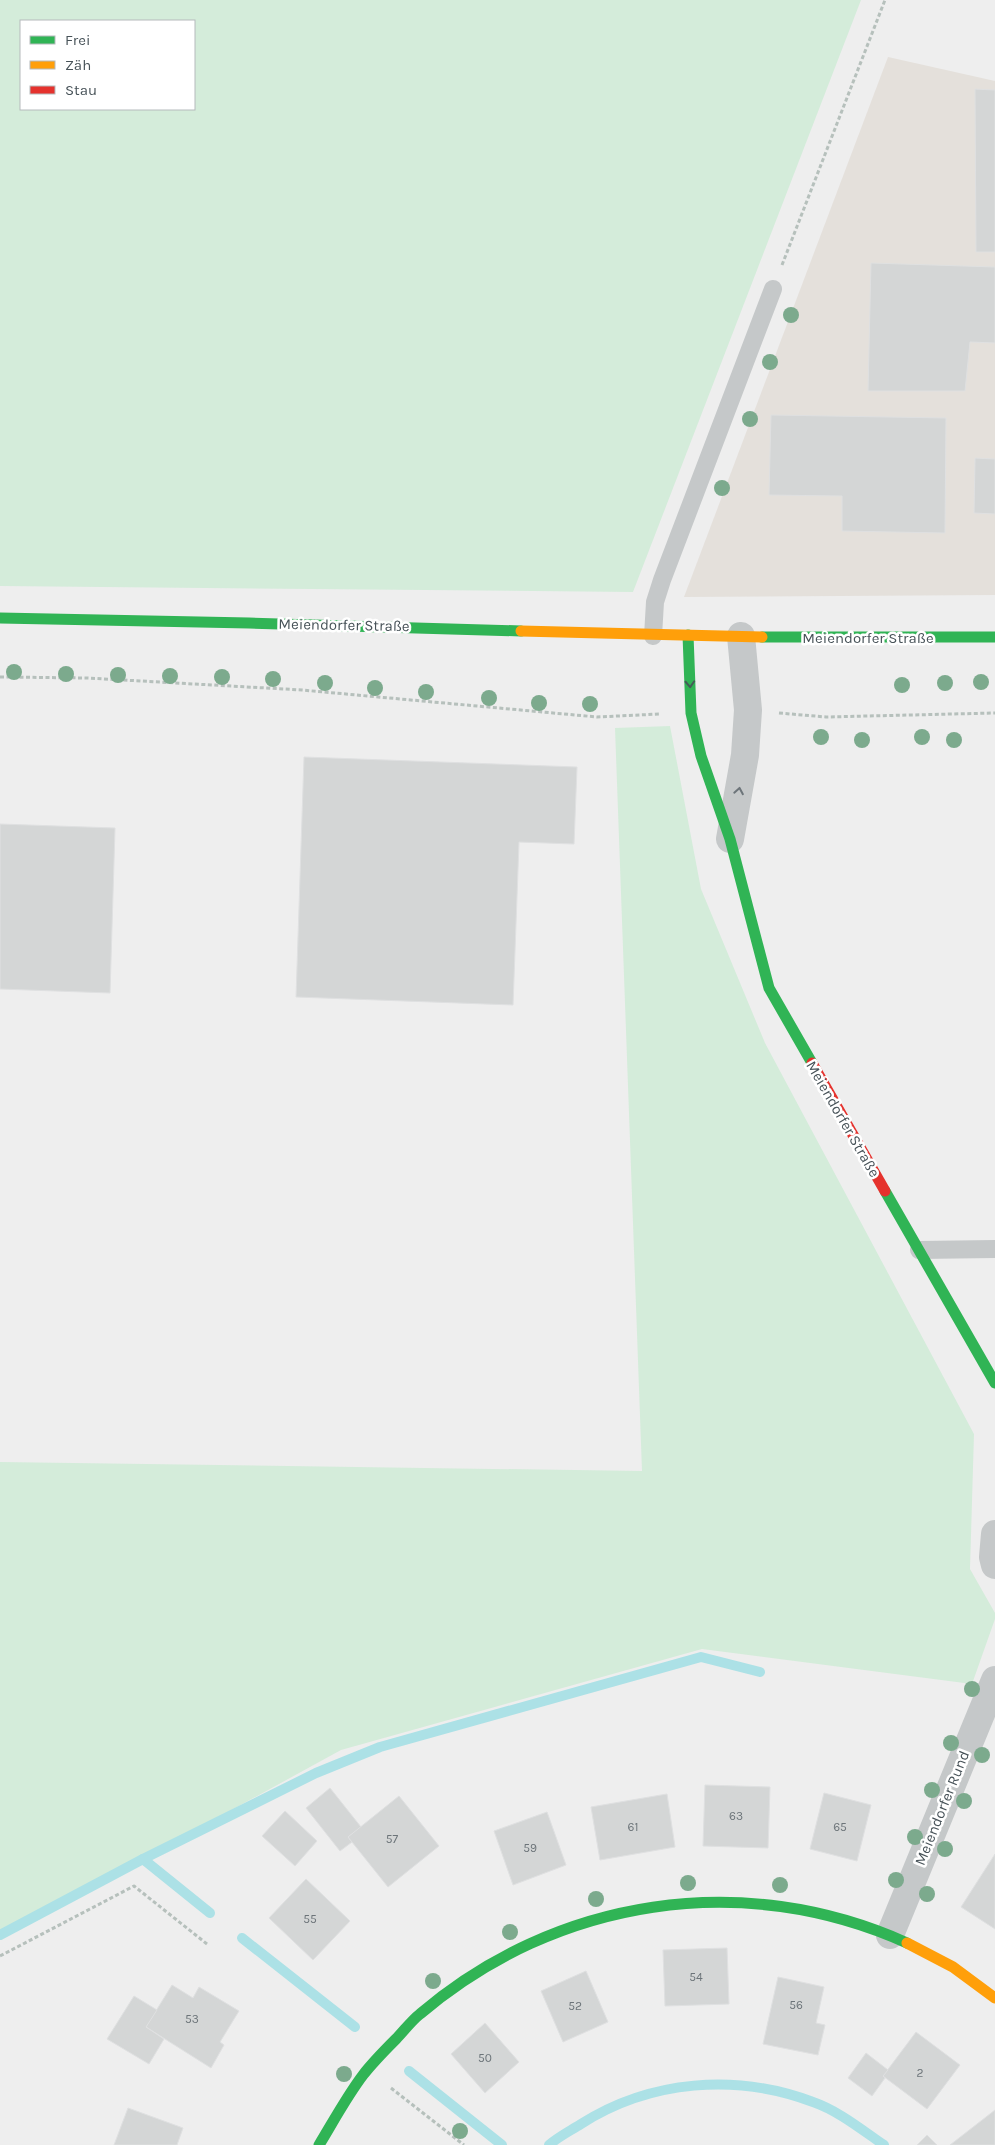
<svg xmlns="http://www.w3.org/2000/svg" width="995" height="2145" font-family="Karla,sans-serif">
<rect width="100%" height="100%" fill="#eee"/>
<path fill="#e4e0db" d="M888,57L995,81V595L684,597Z"/>
<g fill="#d4ecda" fill-rule="evenodd">
<path d="M0,0H861L633,592L0,586ZM194,21V109H21V21Z"/>
<path d="M670,726L701,889L765,1043L974,1434L970,1569L995,1613V1619L972,1684L702,1649L341,1750L0,1937V1462L642,1471L615,728Z"/>
</g>
<g fill="none" stroke-linecap="round" stroke-linejoin="round">
<g stroke="#ace1e6" stroke-width="10">
<path d="M143,1859L210,1913"/>
<path d="M0,1935L143,1859L316,1773L380,1747L701,1657L760,1672"/>
<path d="M242,1938L355,2027"/>
<path d="M409,2071L502,2145"/>
<path d="M549,2145C558,2137 570,2131 581,2124C650,2080 736,2073 813,2102C839,2111 862,2130 884,2145"/>
</g>
</g>
<g fill="#d4d6d6" stroke="#dfe0e1">
<path d="M975,89L995,90V252H976Z"/>
<path d="M871,263L995,267V343L970,342L965,391H868Z"/>
<path d="M771,415L946,418L945,533L842,531V496L769,495Z"/>
<path d="M975,458L995,459V514L974,513Z"/>
<path d="M304,757L577,767L574,844L519,842L513,1005L296,997Z"/>
<path d="M0,824L115,828L110,993L0,989Z"/>
<path d="M705,1785L770,1787L768,1848L703,1846Z"/>
<path d="M330,1788L361,1827L348,1837L352,1842L340,1851L306,1808Z"/>
<path d="M824,1793L871,1805L857,1861L810,1849Z"/>
<path d="M667,1794L675,1847L600,1860L591,1807Z"/>
<path d="M399,1796L439,1846L388,1887L348,1837Z"/>
<path d="M285,1811L317,1841L295,1866L262,1836Z"/>
<path d="M547,1812L566,1865L513,1885L494,1831Z"/>
<path d="M995,1854V1929L961,1907Z"/>
<path d="M306,1879L350,1921L313,1960L269,1918Z"/>
<path d="M727,1948L729,2004L665,2006L663,1950Z"/>
<path d="M586,1971L608,2022L563,2042L541,1991Z"/>
<path d="M778,1977L824,1987L816,2023L825,2025L818,2055L763,2044Z"/>
<path d="M172,1985L193,1998L199,1987L239,2011L220,2042L224,2045L211,2068L146,2027Z"/>
<path d="M134,1996L157,2010L146,2027L164,2039L149,2064L107,2039Z"/>
<path d="M485,2023L519,2062L485,2093L451,2054Z"/>
<path d="M916,2032L960,2065L927,2109L883,2076Z"/>
<path d="M866,2053L888,2070L883,2076L885,2078L872,2096L848,2078Z"/>
<path d="M128,2108L183,2128L177,2145H114Z"/>
<path d="M995,2110V2145H950Z"/>
<path d="M927,2135L937,2145H917Z"/>
</g>
<g fill="none" stroke-linecap="round" stroke-linejoin="round">
<g stroke="#b6c0bc" stroke-width="3" stroke-dasharray="4 2.5" stroke-linecap="butt">
<path d="M782,265L885,0"/>
<path d="M0,677L87,678L302,690L597,717L660,714"/>
<path d="M779,713L826,717L995,713"/>
<path d="M0,1956L134,1886L207,1944"/>
<path d="M391,2088L464,2145"/>
</g>
<g stroke="#c5c8c9" stroke-width="18">
<path d="M653,636L655,602L662,580L773,289"/>
<path d="M919,1250L995,1249"/>
</g>
<g stroke="#c5c8c9" stroke-width="28">
<path d="M730,839L745,755L748,710L741,636"/>
<path d="M995,1534L993,1557L995,1565"/>
<path d="M890,1935L995,1680"/>
</g>
<g stroke="#30b455" stroke-width="11">
<path d="M0,618L249,623L521,631"/>
<path d="M688,635L691,713L701,756L730,839L769,988L812,1063"/>
<path d="M762,637H995"/>
<path d="M885,1191L995,1383"/>
<path d="M319,2145C333,2122 347,2096 363,2075C373,2062 385,2050 396,2039C404,2031 411,2021 420,2014C556,1898 743,1869 907,1943"/>
</g>
<g stroke="#ff9f0a" stroke-width="11">
<path d="M521,631L762,637"/>
<path d="M907,1943L953,1967L995,1998"/>
</g>
<path stroke="#e5322d" stroke-width="11" d="M812,1063L885,1191"/>
</g>
<g fill="#7caa8d">
<circle cx="791" cy="315" r="8"/>
<circle cx="770" cy="362" r="8"/>
<circle cx="750" cy="419" r="8"/>
<circle cx="722" cy="488" r="8"/>
<circle cx="14" cy="672" r="8"/>
<circle cx="66" cy="674" r="8"/>
<circle cx="118" cy="675" r="8"/>
<circle cx="170" cy="676" r="8"/>
<circle cx="222" cy="677" r="8"/>
<circle cx="273" cy="679" r="8"/>
<circle cx="981" cy="682" r="8"/>
<circle cx="325" cy="683" r="8"/>
<circle cx="945" cy="683" r="8"/>
<circle cx="902" cy="685" r="8"/>
<circle cx="375" cy="688" r="8"/>
<circle cx="426" cy="692" r="8"/>
<circle cx="489" cy="698" r="8"/>
<circle cx="539" cy="703" r="8"/>
<circle cx="590" cy="704" r="8"/>
<circle cx="821" cy="737" r="8"/>
<circle cx="922" cy="737" r="8"/>
<circle cx="862" cy="740" r="8"/>
<circle cx="954" cy="740" r="8"/>
<circle cx="972" cy="1689" r="8"/>
<circle cx="951" cy="1743" r="8"/>
<circle cx="982" cy="1755" r="8"/>
<circle cx="932" cy="1790" r="8"/>
<circle cx="964" cy="1801" r="8"/>
<circle cx="915" cy="1837" r="8"/>
<circle cx="945" cy="1849" r="8"/>
<circle cx="896" cy="1880" r="8"/>
<circle cx="688" cy="1883" r="8"/>
<circle cx="780" cy="1885" r="8"/>
<circle cx="927" cy="1894" r="8"/>
<circle cx="596" cy="1899" r="8"/>
<circle cx="510" cy="1932" r="8"/>
<circle cx="433" cy="1981" r="8"/>
<circle cx="344" cy="2074" r="8"/>
<circle cx="460" cy="2131" r="8"/>
</g>
<defs><path id="oneway-chevron" d="M-2-3.5L2.5 0L-2 3.5" fill="none" stroke-width="1.6" stroke-linecap="round" stroke-linejoin="round" transform="scale(1.25)"/></defs>
<use stroke="#455c58" href="#oneway-chevron" transform="translate(690 684) rotate(87)"/>
<use stroke="#6d757a" href="#oneway-chevron" transform="translate(739 791) rotate(-80)"/>
<g text-anchor="middle" stroke-width="5" stroke-linejoin="round" paint-order="stroke">
<g font-size="12" fill="#6c7479">
<text x="736" y="1820">63</text>
<text x="633" y="1831">61</text>
<text x="840" y="1831">65</text>
<text x="392" y="1843">57</text>
<text x="530" y="1852">59</text>
<text x="310" y="1923">55</text>
<text x="696" y="1981">54</text>
<text x="796" y="2009">56</text>
<text x="575" y="2010">52</text>
<text x="192" y="2023">53</text>
<text x="485" y="2062">50</text>
<text x="920" y="2077">2</text>
</g>
<g font-size="15" fill="#475258" stroke="#fff">
<text transform="translate(344 625) rotate(1)" y="5">Meiendorfer Straße</text>
<text x="868" y="643">Meiendorfer Straße</text>
<text transform="translate(843 1119) rotate(60)" y="5">Meiendorfer Straße</text>
<text transform="translate(942 1808) rotate(-68)" y="5">Meiendorfer Rund</text>
</g>
</g>
<rect x="20" y="20" width="175" height="90" fill="#ffffff" stroke="#b5babc"/>
<rect x="30" y="36" width="25" height="8" fill="#30b455" stroke="#b5babc"/>
<text x="65" y="45" font-size="15" fill="#475258">Frei</text>
<rect x="30" y="61" width="25" height="8" fill="#ff9f0a" stroke="#b5babc"/>
<text x="65" y="70" font-size="15" fill="#475258">Zäh</text>
<rect x="30" y="86" width="25" height="8" fill="#e5322d" stroke="#b5babc"/>
<text x="65" y="95" font-size="15" fill="#475258">Stau</text>
</svg>
